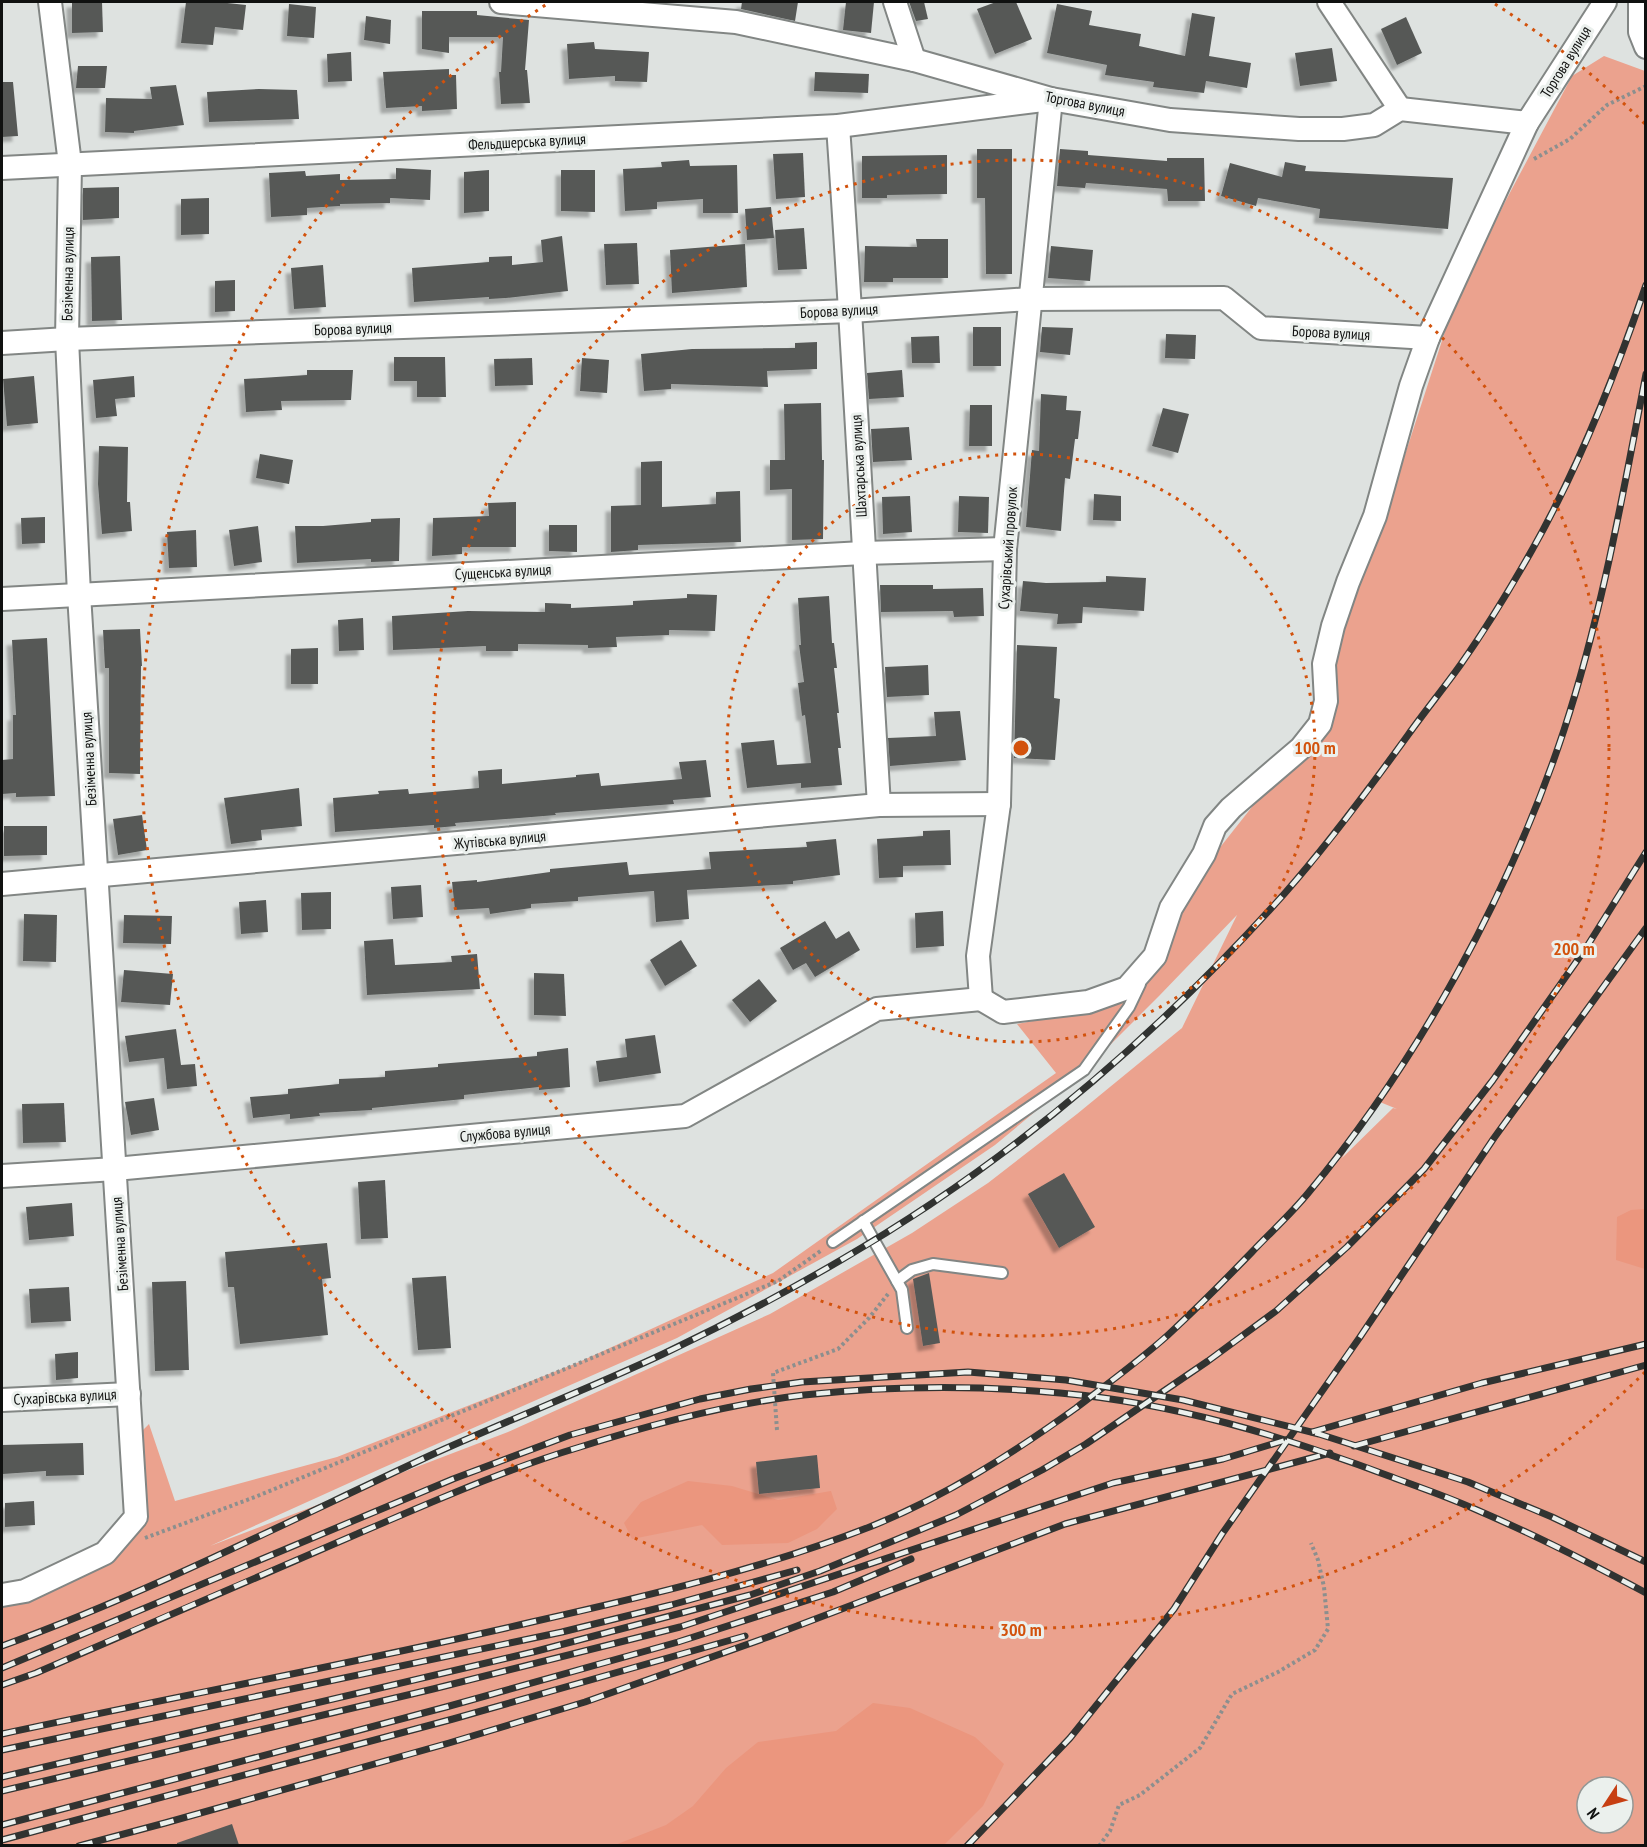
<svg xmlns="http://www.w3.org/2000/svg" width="1647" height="1847" font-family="'PT Sans Narrow',sans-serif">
<defs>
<filter id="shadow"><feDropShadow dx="-5.5" dy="5.5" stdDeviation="1.5" flood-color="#0004"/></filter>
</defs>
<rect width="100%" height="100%" fill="#dee2e0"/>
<path fill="#eba28e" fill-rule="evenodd" d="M1604,56L1645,71V1845L2,1846V1595L105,1553L132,1521L133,1454L143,1430L149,1424L175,1501L337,1457L577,1363L773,1273L1056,1073L1017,1024L1095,1009L1143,980L1218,850L1292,756L1317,728L1332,649L1391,498L1450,316L1505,202L1572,76ZM1237,915L1182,1028L1077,1114L988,1183L912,1233L770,1314L508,1432L210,1546L380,1469L677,1338L857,1239L995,1145L1084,1071L1159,996ZM1375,1100L1397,1109L1393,1108L1342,1158ZM1587,1787H1623V1823H1587Z"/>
<g fill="#eb967e">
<path d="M1645,1209H1646L1645,1269L1616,1260L1617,1217L1631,1210Z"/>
<path d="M688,1481L732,1486L778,1500L831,1491L837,1509L817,1529L788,1543L722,1545L702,1525L632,1539L624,1523L641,1502Z"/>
<path d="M873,1703L910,1708L975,1737L1004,1764L983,1806L944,1845H615L666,1825L693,1806L726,1768L758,1742L836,1731Z"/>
</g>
<g fill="#565957" filter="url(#shadow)">
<path d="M72,2H102L103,32L72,33Z"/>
<path d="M186,2H218L246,5L243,30L215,27L213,45L181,43Z"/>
<path d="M742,2H798L795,21L741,9Z"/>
<path d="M846,2H874L871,33L843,30Z"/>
<path d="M909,2H924L928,19L916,21Z"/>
<path d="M996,2H1016L1032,39L995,54L977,9Z"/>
<path d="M289,4L316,7L314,38L287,36Z"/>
<path d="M1057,4L1092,11L1089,25L1141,34L1139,46L1185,56L1192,13L1215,17L1209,56L1251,63L1247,88L1206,81L1204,93L1153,87L1154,82L1105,75L1107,65L1047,53Z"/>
<path d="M422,11H477V15L529,20L525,70H527L530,103L501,104L499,72H501L503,37H449V53L422,49Z"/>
<path d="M366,16L391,20L390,44L364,40Z"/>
<path d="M1406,17L1422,53L1397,65L1381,29Z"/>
<path d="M594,42L595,49L649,52L647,82L615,81V76L569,79L567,44Z"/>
<path d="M1332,48L1337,81L1300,86L1295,53Z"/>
<path d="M351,52L352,81L328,82L327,54Z"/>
<path d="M78,66H107L105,88H76Z"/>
<path d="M449,69V75H456L457,109L422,111V106L386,108L383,72Z"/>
<path d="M815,72L869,74L868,93L814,91Z"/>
<path d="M2,82H13L18,136L2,137Z"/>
<path d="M176,85L184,125L134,131V133L105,132L106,98L152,99L150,87Z"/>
<path d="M259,89L297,90L299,119L209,122L207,92Z"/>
<path d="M977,149H1012V274H986L985,198H977Z"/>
<path d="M1060,149L1088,151V155L1167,161V158H1204L1205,201H1168L1167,189L1086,183L1085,188L1057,186Z"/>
<path d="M803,153L805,197L776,199L773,154Z"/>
<path d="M947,155V194L887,195V198H862V156Z"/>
<path d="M689,160L690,166L737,165L738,213H703V199L657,202V209L625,211L623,169L662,167L661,162Z"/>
<path d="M1285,162L1306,166L1305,171L1453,178L1448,229L1319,218L1320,209L1258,198L1256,206L1221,196L1230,163L1282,177Z"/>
<path d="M396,168L431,170L430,200L390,198V203L340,204V206L307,208V215L271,217L269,173L305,171L306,176L340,174V180L396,179Z"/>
<path d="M489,170V211L464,213V172Z"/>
<path d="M561,170H595V212L561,211Z"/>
<path d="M119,187V218L83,220V188Z"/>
<path d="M209,198V234L181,235V199Z"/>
<path d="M771,207L774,238L747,240L745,209Z"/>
<path d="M804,228L807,269L778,270L775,230Z"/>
<path d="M562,236L568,291L506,298L489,299V297L414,302L412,268L489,262V257L512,256V265L543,262L541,240Z"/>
<path d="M916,239H948V278H893V282H864L865,246L917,247Z"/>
<path d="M637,243L639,284L606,285L604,244Z"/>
<path d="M745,244L747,287L672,293L670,250Z"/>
<path d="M1051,246L1093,250L1090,281L1048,278Z"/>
<path d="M120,256L122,320L92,321L91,257Z"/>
<path d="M323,265L326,307L294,309L291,268Z"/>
<path d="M235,280V311L215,312V281Z"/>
<rect x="973" y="327" width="28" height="39"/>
<path d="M1042,327L1073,328L1070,355L1040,352Z"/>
<path d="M1166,334L1196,335L1195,359L1165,358Z"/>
<path d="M939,336L940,363H912L911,337Z"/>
<path d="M817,342V369L767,371L768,387L671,384V389L644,391L641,354L692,349L795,348V343Z"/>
<path d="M394,357H445L446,397H417V381H394Z"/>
<path d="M532,358L533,385L495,386L494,359Z"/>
<path d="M582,358L609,360L607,393L580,391Z"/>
<path d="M307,370H353L351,400L281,401L282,410L246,412L244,379L307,375Z"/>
<path d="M902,370L904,397L869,399L867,373Z"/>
<path d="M34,376L38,423L7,426L3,379Z"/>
<path d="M134,376L135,397L115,399L117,416L96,418L93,380Z"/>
<path d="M1041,394L1067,396L1066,410L1081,411L1078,439H1075L1070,479L1065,478L1061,531L1026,527L1032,450L1039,451Z"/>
<path d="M821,403L822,460H824L823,539L792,540V489L770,490V460H785L784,404Z"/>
<path d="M970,405H992V446H969Z"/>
<path d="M1163,408L1189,414L1178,453L1152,446Z"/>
<path d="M909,427L912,460L873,462L871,429Z"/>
<path d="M99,446L128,447L127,502H130L132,531L102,534L98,484Z"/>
<path d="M260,454L293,460L289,484L256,478Z"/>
<path d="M662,461V507L716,504V492L740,491L741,542L638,545V550L611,552V506L641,505V462Z"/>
<path d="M1094,494L1121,496V521L1093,520Z"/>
<path d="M910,496L912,532L883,534L882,497Z"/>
<path d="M959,496L989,497L988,533L958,532Z"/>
<path d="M516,502V547H462V554L432,556L433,518L489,516L488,503Z"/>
<path d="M45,517V543L22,544L21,518Z"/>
<path d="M400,518L399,561L371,562V559L297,563L295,526H323L371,522V519Z"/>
<path d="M549,525H577V552L549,551Z"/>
<path d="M258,526L262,562L234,566L229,530Z"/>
<path d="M196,530L197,567L169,568L167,532Z"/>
<path d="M1106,576L1146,578L1144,611L1083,607L1082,623L1057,624L1058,614L1020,611L1023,581L1046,583L1106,582Z"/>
<path d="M880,585H933V589L983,588L984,616L954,617L953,611L881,612Z"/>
<path d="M687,594L717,595L715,631L669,630V635L616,637L617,647L588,648V645L518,644V651H486V646L393,650L392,616L468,611L545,612V603L571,604V608L633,605V601L687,598Z"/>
<path d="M829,596L832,643H834L837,668H834L839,713H837L841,748H838L842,785L801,788V783L747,788L741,743L774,740L777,765L811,763L805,715L802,716L798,683L804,682L799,645H801L798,598Z"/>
<path d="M363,618L364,650L339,651L338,620Z"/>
<path d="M140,629L142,666H141L140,774L109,773V668H105L103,630Z"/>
<path d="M47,638L55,796L16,797V793L2,794V760L13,759V715H16L12,640Z"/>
<path d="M1017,645L1057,647L1054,698L1060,699L1055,760L1014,758Z"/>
<path d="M318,648V684H291V649Z"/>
<path d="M928,665L929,695L887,697L885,667Z"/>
<path d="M960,711L966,760L890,766L888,738L936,736L934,712Z"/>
<path d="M706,760L711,797L673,800L674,804L555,813L556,815L455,823L456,826L434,828V825L335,832L333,798L379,794L378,791L408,789L409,794L479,788L478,771L502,769V784L576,777V775L599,773L601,786L682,779L679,762Z"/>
<path d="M299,788L302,826L261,830L262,840L231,844L224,798Z"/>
<path d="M142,815L147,850L118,855L113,819Z"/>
<path d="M4,826H47V855L4,856Z"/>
<path d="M950,830L951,865L903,866V877L879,878L877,839L923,836V831Z"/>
<path d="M836,839L840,875L793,881V884L687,890L689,919L656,922L654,891L578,897V901L531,904V908L490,914L489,908L455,910L452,882L477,880V882L550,872V869L627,862L629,875L711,869L709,852L807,847L806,842Z"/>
<path d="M421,885L423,917L393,919L391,887Z"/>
<path d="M331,892V929L302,930L301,893Z"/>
<path d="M266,900L268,932L241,934L239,902Z"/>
<path d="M943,911L944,946L916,948L915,913Z"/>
<path d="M24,914L57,915L56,962L23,961Z"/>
<path d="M124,915L172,916L171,944L123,943Z"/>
<path d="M825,921L836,939L849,931L860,950L815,977L806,963L793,970L780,948Z"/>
<path d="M393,939L395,965L452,962L451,956L477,954L480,989L367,995L364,941Z"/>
<path d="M681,940L697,966L665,986L650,960Z"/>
<path d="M124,970L173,974L170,1005L121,1002Z"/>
<path d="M534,973L564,974L566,1016L534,1015Z"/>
<path d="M759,979L777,1001L750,1022L732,1000Z"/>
<path d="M176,1029L181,1065L195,1064L197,1086L167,1089L164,1058L129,1062L125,1036Z"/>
<path d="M655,1035L661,1073L599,1082L596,1061L627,1057L625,1039Z"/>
<path d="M568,1048L570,1087L539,1090V1087L464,1095V1099L372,1108V1110L319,1113L320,1116L290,1119V1114L253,1118L250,1097L288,1094V1089L339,1084V1079L385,1077V1071L438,1067V1064L537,1056V1052Z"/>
<path d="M154,1098L159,1130L131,1135L125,1102Z"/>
<path d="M64,1103L66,1142L23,1143L22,1104Z"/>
<path d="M1064,1173L1095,1227L1059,1248L1028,1194Z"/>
<path d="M385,1180L388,1238L361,1239L358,1182Z"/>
<path d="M72,1203L74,1236L29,1240L26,1207Z"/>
<path d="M327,1243L331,1278L322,1279L328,1335L240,1344L234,1287H228L225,1252Z"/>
<path d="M929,1273L940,1343L923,1346L913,1279Z"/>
<path d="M446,1276L451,1348L418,1350L412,1278Z"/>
<path d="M186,1281L189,1370L155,1371L152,1282Z"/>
<path d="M69,1287L71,1321L31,1323L29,1289Z"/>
<path d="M78,1352V1378L56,1380L55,1354Z"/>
<path d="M83,1443L84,1475L46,1476V1471L3,1474L2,1445Z"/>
<path d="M817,1455L820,1488L759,1494L756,1462Z"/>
<path d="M34,1501L35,1525L5,1527V1503Z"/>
<path d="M232,1824L239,1845H177V1843Z"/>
</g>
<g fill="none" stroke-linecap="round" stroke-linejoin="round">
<defs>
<g id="lane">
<path d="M863,1221L902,1290L907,1328"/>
<path d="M833,1242L1084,1070L1129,1007L1140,984"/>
<path d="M897,1281L912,1270L933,1264L1002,1273"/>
</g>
<g id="street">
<path d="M501,2L736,22L914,60L1051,99L1170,120L1299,129H1343L1374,125L1400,109L1527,123L1605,2"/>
<path d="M895,2L914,60"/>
<path d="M1329,2L1400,109"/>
<path d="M1640,2V32L1646,47"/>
<path d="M838,126C854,353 865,579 879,805"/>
<path d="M2,168L838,126L1051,99L1005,549L999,804L978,956L981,999"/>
<path d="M2,343L67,339L851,311L1030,299L1224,298L1261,328L1428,338L1527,123"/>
<path d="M2,599L863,553L1005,549"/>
<path d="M2,884L879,805L999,804"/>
<path d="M981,999L1003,1012L1088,1002L1127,988L1155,956L1171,908L1204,854L1215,826L1231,808L1301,748L1320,724L1326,701L1324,664L1333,626L1348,582L1375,516L1411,386L1428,338"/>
<path d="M2,1176L115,1169L685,1116L877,1009L981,999"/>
<path d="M2,1400L129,1394"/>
<path d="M2,1595L25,1591L105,1553L136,1517L79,594L67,339L70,164L50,2"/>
</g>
</defs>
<use href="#lane" stroke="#828684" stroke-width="14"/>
<use href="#street" stroke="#828684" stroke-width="26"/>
<g stroke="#8c8f8e" stroke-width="4" stroke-dasharray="3 3" stroke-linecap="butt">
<path d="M1534,159L1570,139L1607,105L1646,86"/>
<path d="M777,1430L773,1373L838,1349L869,1318L888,1294"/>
<path d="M145,1538L255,1497L778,1281L822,1250"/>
<path d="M1099,1846L1110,1831L1119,1805L1140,1795L1200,1748L1232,1694L1278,1672L1315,1650L1328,1629L1324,1587L1318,1560L1311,1543"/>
</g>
<use href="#lane" stroke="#fff" stroke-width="10"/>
<use href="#street" stroke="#fff" stroke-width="22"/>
<defs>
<g id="rail">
<path d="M1312,1432L1482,1383L1646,1344"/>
<path d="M1354,1446L1646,1365"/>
<path d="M2,1646C148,1593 287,1522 429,1456C506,1421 586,1390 663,1354C724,1325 783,1294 841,1260C1007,1164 1157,1036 1285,893C1329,843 1369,789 1408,735C1425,711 1444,688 1461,664C1487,627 1510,589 1532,550C1579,467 1615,376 1646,285"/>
<path d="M2,1668L453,1479L570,1435L700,1399L751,1389L802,1382L968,1372L1066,1380L1183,1400L1319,1434L1468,1482L1552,1517L1646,1562"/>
<path d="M2,1685L36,1673C143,1626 250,1580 357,1534C430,1503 503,1470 580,1447C652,1424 728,1404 804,1395C889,1386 975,1385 1060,1393C1174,1403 1283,1436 1389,1476C1419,1487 1448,1497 1477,1510C1535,1535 1590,1563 1646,1593"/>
<path d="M2,1734C178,1696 356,1663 532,1622C647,1596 763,1569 872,1526C946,1496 1012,1454 1076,1408C1107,1384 1139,1361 1168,1335C1197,1308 1225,1280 1252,1252C1271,1232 1292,1213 1309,1192C1419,1060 1510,893 1564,730C1602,614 1623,493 1646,374"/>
<path d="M2,1750L562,1632L671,1605L797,1570"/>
<path d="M2,1777L533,1652L750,1595L820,1571L956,1515L1042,1470L1086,1444L1208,1361L1276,1311L1347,1247L1424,1169L1493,1080L1586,948L1646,852"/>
<path d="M2,1791L433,1689L680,1627L1113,1483L1223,1459L1289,1439"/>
<path d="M2,1825L446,1707L678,1642L833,1592L911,1559"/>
<path d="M2,1840L453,1719L745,1636"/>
<path d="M79,1846L165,1823L449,1743L585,1702L768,1637L1065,1524L1330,1453"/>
<path d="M967,1846L1070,1738L1174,1609L1222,1534L1360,1337L1494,1138L1646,928"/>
</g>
</defs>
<use href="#rail" stroke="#313331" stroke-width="7"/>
<use href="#rail" stroke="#ebf0ed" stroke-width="4.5" stroke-dasharray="14" stroke-linecap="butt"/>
</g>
<g fill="none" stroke="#d2520c" stroke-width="3" stroke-dasharray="3 6">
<circle cx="1021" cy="748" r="294"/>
<circle cx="1021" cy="748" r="588"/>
<path d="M1645 1372A882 882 0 1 1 547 4M1495 4A882 882 0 0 1 1645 124"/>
</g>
<g text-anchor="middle" stroke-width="6" stroke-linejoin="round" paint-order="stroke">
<g font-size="15" fill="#101110" stroke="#ebf0ed">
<text transform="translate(1566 62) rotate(-58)" y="5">Торгова вулиця</text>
<text transform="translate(1085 104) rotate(11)" y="5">Торгова вулиця</text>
<text transform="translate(527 142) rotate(-3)" y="5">Фельдшерська вулиця</text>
<text transform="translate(68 274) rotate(-89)" y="5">Безіменна вулиця</text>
<text transform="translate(839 311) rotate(-3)" y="5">Борова вулиця</text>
<text transform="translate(353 329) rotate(-2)" y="5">Борова вулиця</text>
<text transform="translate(1331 333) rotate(3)" y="5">Борова вулиця</text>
<text transform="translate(859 466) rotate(-93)" y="5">Шахтарська вулиця</text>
<text transform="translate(1008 548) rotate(-86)" y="5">Сухарівський провулок</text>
<text transform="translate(503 572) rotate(-3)" y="5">Сущенська вулиця</text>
<text transform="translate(89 759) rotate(-93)" y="5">Безіменна вулиця</text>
<text transform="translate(500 840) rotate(-5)" y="5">Жутівська вулиця</text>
<text transform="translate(505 1133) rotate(-5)" y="5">Службова вулиця</text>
<text transform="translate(120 1244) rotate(-94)" y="5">Безіменна вулиця</text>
<text transform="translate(65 1397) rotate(-3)" y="5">Сухарівська вулиця</text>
</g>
</g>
<circle cx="1021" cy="748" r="9" fill="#d2520c" stroke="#ebf0ed" stroke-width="3"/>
<g font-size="18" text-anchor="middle" font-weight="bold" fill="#d2520c" stroke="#ebf0ed" stroke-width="6" stroke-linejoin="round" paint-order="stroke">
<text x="1315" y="754">100 m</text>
<text x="1574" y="955">200 m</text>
<text x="1021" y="1636">300 m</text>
</g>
<rect width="1647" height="1847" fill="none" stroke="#101110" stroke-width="6"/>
<g transform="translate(1605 1805) rotate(234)"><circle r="28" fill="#ebf0ed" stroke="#939795" stroke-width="1.5"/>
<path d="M0-4.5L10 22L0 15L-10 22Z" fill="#c73f13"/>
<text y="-9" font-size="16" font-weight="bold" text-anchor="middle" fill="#101110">N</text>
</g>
</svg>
